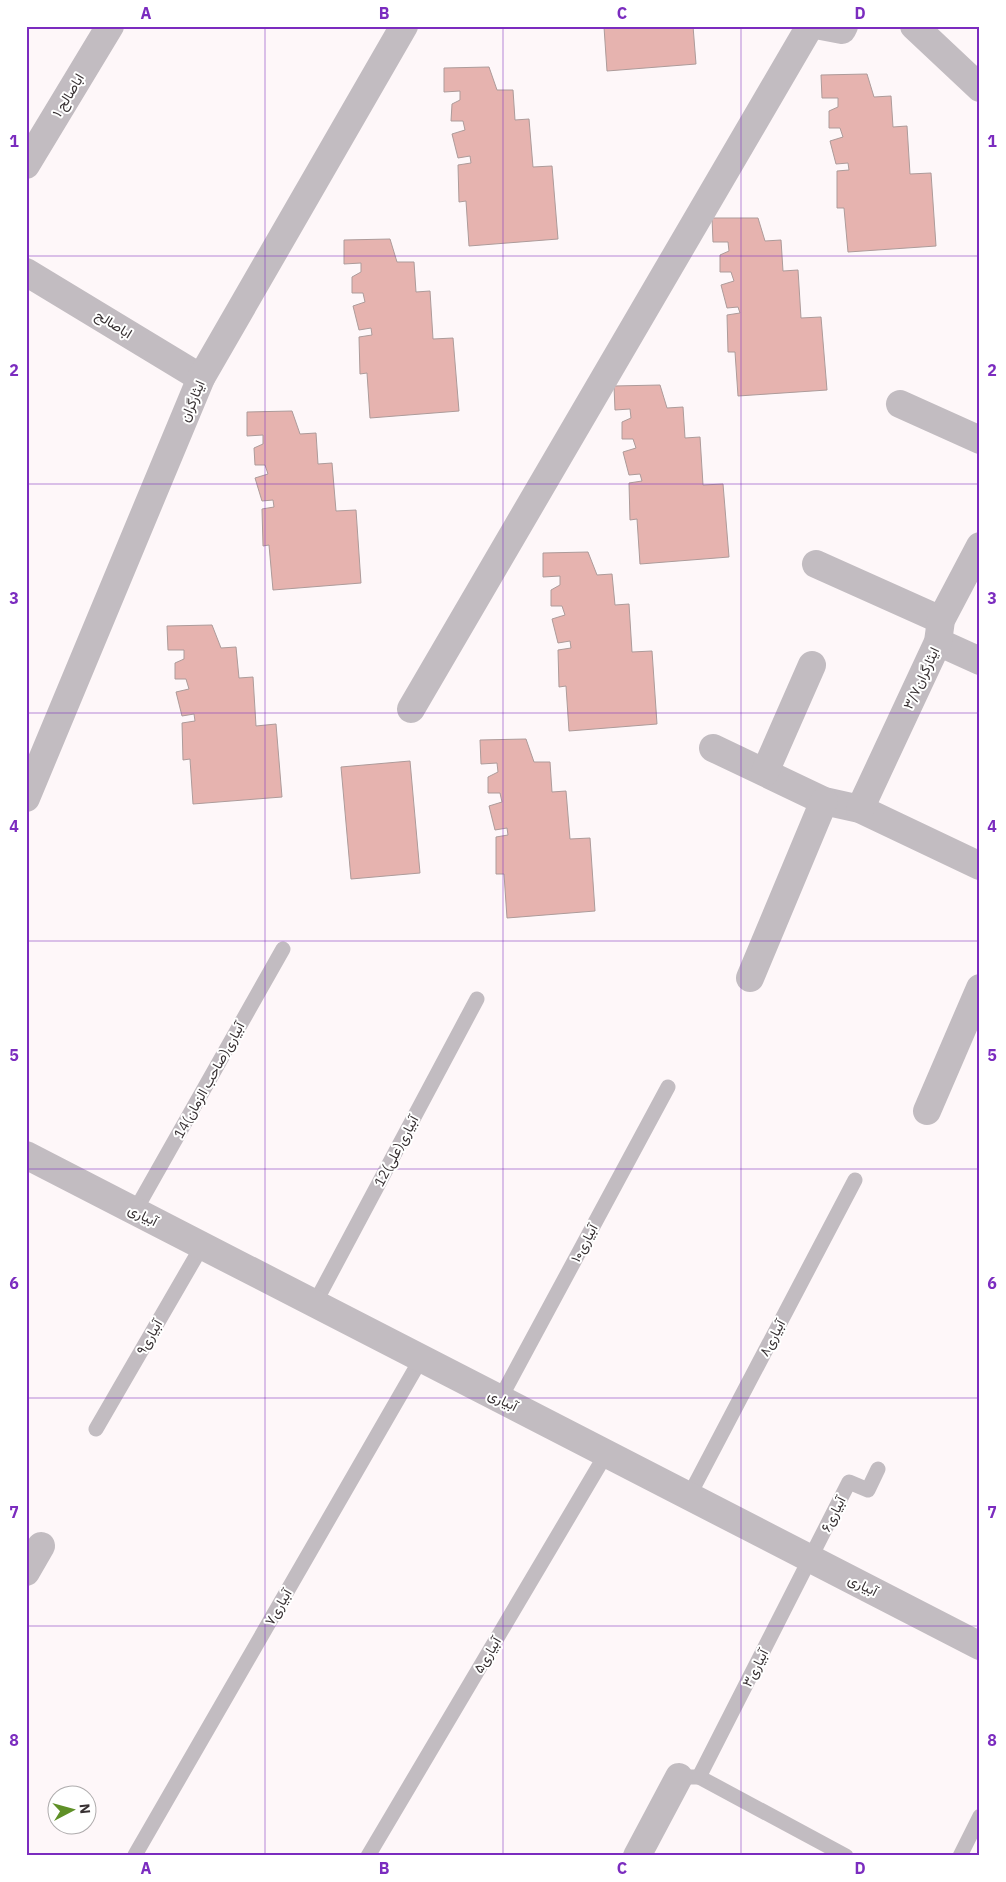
<svg xmlns="http://www.w3.org/2000/svg" width="1006" height="1882" font-family="'IBM Plex Sans',Vazirmatn,sans-serif">
<rect width="100%" height="100%" fill="#fef7f9"/>
<g fill="#e6b3af" stroke="#ad9b9a">
<path d="M597,26H693L696,64L607,71L604,27Z"/>
<path d="M489,67L497,90H513L515,120L529,119L533,167L552,166L558,239L469,246L466,201L459,202L458,165L471,163L470,156L458,158L452,134L465,130L463,121H451L452,104L460,100V91L444,92V68Z"/>
<path d="M867,74L874,97L891,96L893,127L907,126L910,174L931,173L936,246L848,252L844,208H837V171L849,170L848,163L836,164L830,141L843,137L840,128H829V111L838,107V98H822L821,75Z"/>
<path d="M712,218H758L765,241L781,240L783,271L798,270L801,318L821,317L827,390L738,396L735,352H728L727,315L740,313L738,307L727,308L721,285L734,281L731,272H720V255L729,251L728,242H713Z"/>
<path d="M390,239L397,262H414L416,292L430,291L433,339L453,338L459,411L370,418L367,373L360,374L359,337L372,335L371,328L359,330L353,306L365,302L363,293H352V277L361,272V263L344,264V240Z"/>
<path d="M660,385L667,408L683,407L685,438L700,437L703,485L723,484L729,557L640,564L637,519L630,520L629,483L642,481L640,474L629,475L623,452L636,448L633,439H622V422L631,418L630,409L615,410L614,386Z"/>
<path d="M292,411L300,434L316,433L318,464L332,463L336,511L356,510L361,583L273,590L269,545L263,546L262,509L274,507L273,500L262,501L255,478L268,474L265,465H255L254,448L263,444V435L247,436V412Z"/>
<path d="M588,552L597,575L612,574L615,605L629,604L632,652L652,651L657,724L569,731L566,686L559,687L558,650L571,648L570,641L558,643L552,619L565,615L562,606H551V590L560,585V576L543,577V553Z"/>
<path d="M212,625L221,648L236,647L239,678L253,677L256,726L276,724L282,797L193,804L190,759L183,760L182,723L195,721L194,714L182,716L176,692L189,689L186,679H175V663L184,659V650H168L167,626Z"/>
<path d="M526,739L534,762H550L552,792L566,791L570,839L590,838L595,911L507,918L504,874H496V837L508,835L507,828L495,830L489,806L502,802L500,793H488V777L498,772L497,763L481,764L480,740Z"/>
<path d="M410,761L420,873L351,879L341,767Z"/>
</g>
<g fill="none" stroke-linecap="round" stroke-linejoin="round">
<g stroke="#c2bcc1" stroke-width="15">
<path d="M135,1211L283,949"/>
<path d="M315,1303L477,999"/>
<path d="M500,1399L668,1087"/>
<path d="M96,1429L202,1246"/>
<path d="M689,1496L855,1180"/>
<path d="M691,1777H699L846,1856"/>
<path d="M699,1777L849,1482L868,1490L878,1469"/>
<path d="M135,1855L421,1359"/>
<path d="M368,1856L606,1454"/>
<path d="M960,1856L980,1816"/>
</g>
<g stroke="#c2bcc1" stroke-width="28">
<path d="M821,26L842,30L844,26"/>
<path d="M914,26L980,88"/>
<path d="M26,165L110,26"/>
<path d="M26,272L201,378"/>
<path d="M900,404L980,440"/>
<path d="M816,564L941,620"/>
<path d="M938,642L980,661"/>
<path d="M411,709L810,26"/>
<path d="M713,748L824,801L860,809L980,866"/>
<path d="M765,772L812,665"/>
<path d="M860,809L938,642L941,620L980,546"/>
<path d="M750,978L824,801"/>
<path d="M927,1111L980,988"/>
<path d="M26,1572L41,1546"/>
<path d="M637,1856L679,1777"/>
</g>
<g stroke="#c2bcc1" stroke-width="28">
<path d="M26,798L201,378L404,26"/>
<path d="M26,1155L980,1646"/>
</g>
</g>
<path fill="none" stroke="#7b2cbf" stroke-width="1" stroke-opacity="0.55" d="M265,26V1856M503,26V1856M741,26V1856M26,256H980M26,484H980M26,713H980M26,941H980M26,1169H980M26,1398H980M26,1626H980"/>
<g text-anchor="middle" stroke-width="4" stroke-linejoin="round" paint-order="stroke">
<g font-size="14" fill="#373032" stroke="#fff">
<text transform="translate(68 95) rotate(-59)" y="5">اباصالح ۱</text>
<text transform="translate(114 324) rotate(32)" y="5">اباصالح</text>
<text transform="translate(192 401) rotate(-67)" y="5">ایثارگران</text>
<text transform="translate(921 678) rotate(-65)" y="5">ایثارگران۳/۷</text>
<text transform="translate(209 1080) rotate(-61)" y="5">14آبیاری(صاحب الزمان)</text>
<text transform="translate(396 1151) rotate(-62)" y="5">12آبیاری(علی)</text>
<text transform="translate(143 1215) rotate(27)" y="5">آبیاری</text>
<text transform="translate(584 1243) rotate(-62)" y="5">آبیاری۱۰</text>
<text transform="translate(149 1337) rotate(-60)" y="5">آبیاری۹</text>
<text transform="translate(772 1338) rotate(-62)" y="5">آبیاری۸</text>
<text transform="translate(503 1400) rotate(27)" y="5">آبیاری</text>
<text transform="translate(833 1514) rotate(-63)" y="5">آبیاری۶</text>
<text transform="translate(863 1585) rotate(27)" y="5">آبیاری</text>
<text transform="translate(278 1607) rotate(-60)" y="5">آبیاری۷</text>
<text transform="translate(487 1655) rotate(-59)" y="5">آبیاری۵</text>
<text transform="translate(755 1668) rotate(-63)" y="5">آبیاری۳</text>
</g>
</g>
<rect width="1006" height="1882" fill="none" stroke="#ffffff" stroke-width="55"/>
<g transform="translate(72 1810) rotate(84)"><circle r="24" fill="#ffffff" stroke="#afacad"/>
<path d="M0-4L9 19L0 12L-9 19Z" fill="#5f9027"/>
<text y="-8" font-size="14" font-weight="bold" text-anchor="middle" fill="#373032">N</text>
</g>
<rect x="28" y="28" width="950" height="1826" fill="none" stroke="#7b2cbf" stroke-width="2"/>
<g font-size="16" text-anchor="middle" font-weight="bold" fill="#7b2cbf">
<text x="146" y="19">A</text>
<text x="384" y="19">B</text>
<text x="622" y="19">C</text>
<text x="860" y="19">D</text>
<text x="14" y="147">1</text>
<text x="992" y="147">1</text>
<text x="14" y="376">2</text>
<text x="992" y="376">2</text>
<text x="14" y="604">3</text>
<text x="992" y="604">3</text>
<text x="14" y="832">4</text>
<text x="992" y="832">4</text>
<text x="14" y="1061">5</text>
<text x="992" y="1061">5</text>
<text x="14" y="1289">6</text>
<text x="992" y="1289">6</text>
<text x="14" y="1518">7</text>
<text x="992" y="1518">7</text>
<text x="14" y="1746">8</text>
<text x="992" y="1746">8</text>
<text x="146" y="1874">A</text>
<text x="384" y="1874">B</text>
<text x="622" y="1874">C</text>
<text x="860" y="1874">D</text>
</g>
</svg>
